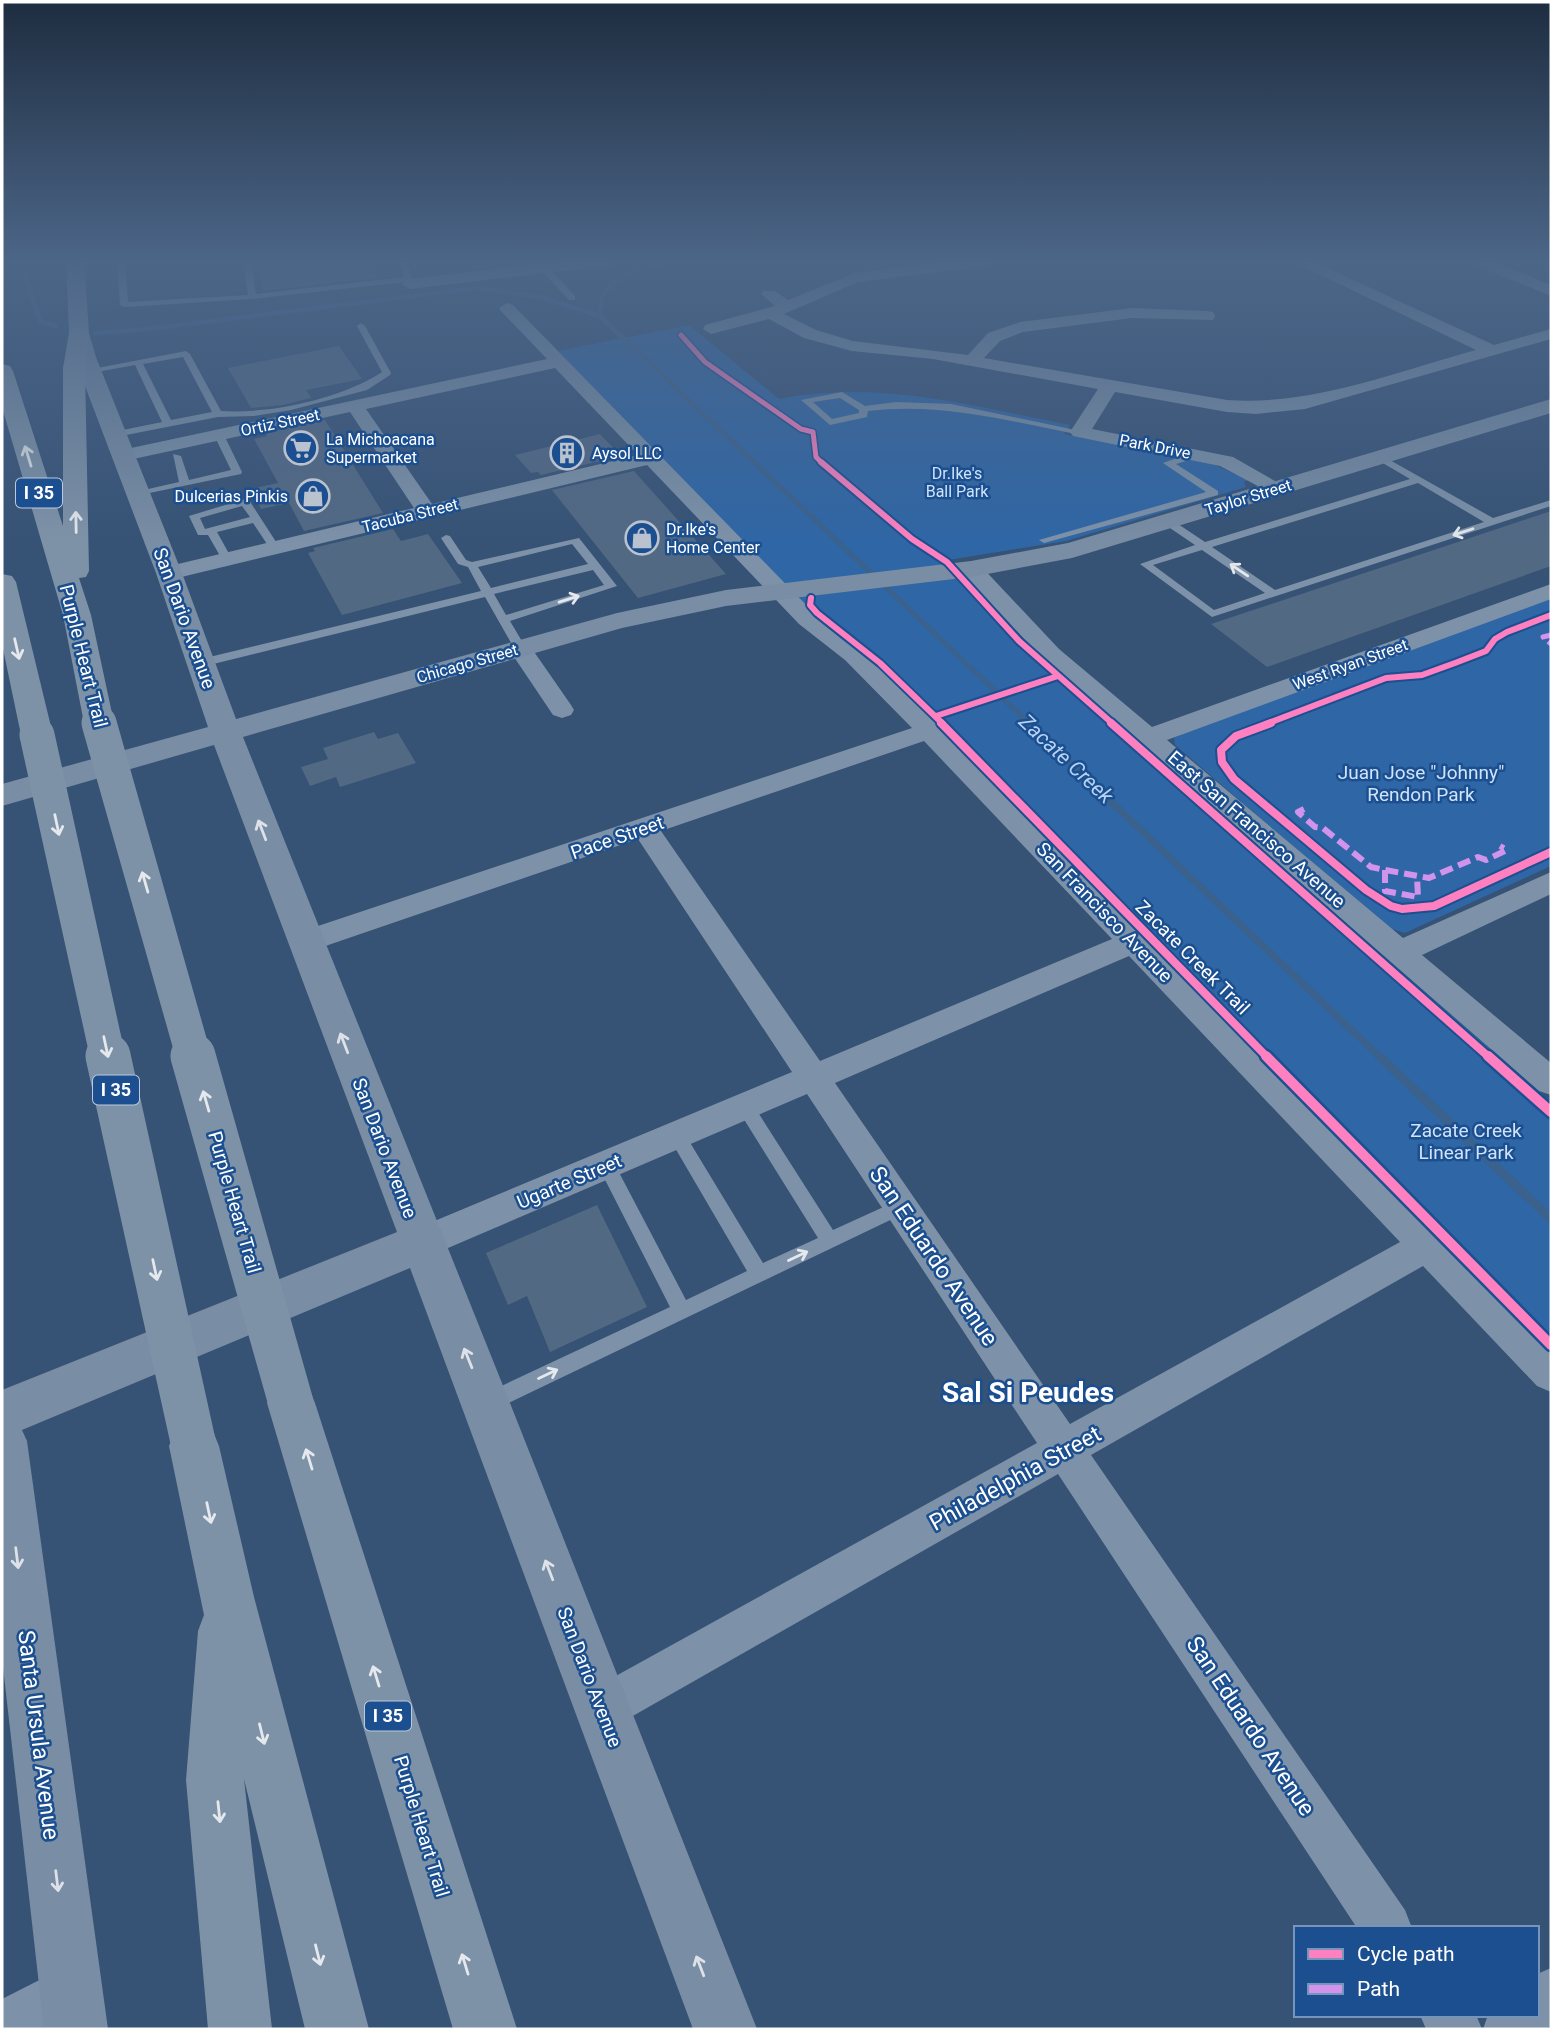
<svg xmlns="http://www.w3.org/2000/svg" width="1553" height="2031" font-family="Roboto,sans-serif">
<rect width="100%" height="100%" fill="#365274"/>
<g fill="#2f66a5">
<path d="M689,325L779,399C880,379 971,406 1070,425L1064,434L1208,462L1248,480L1244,482L1246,487L1066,541L942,561L968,582L1031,649L1551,1102V1351L909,695L813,613L558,351Z"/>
<path d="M1551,596V866L1405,933L1389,928L1175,745L1174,738L1188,731Z"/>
</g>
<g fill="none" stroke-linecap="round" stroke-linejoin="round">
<g stroke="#3b618d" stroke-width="4.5">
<path d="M20,260L40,321L56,326"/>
<path d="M600,316C598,272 646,267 680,260"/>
<path d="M96,333L148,329L477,288L540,297L600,316L756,464"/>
</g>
<path stroke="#3b618d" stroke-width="5" d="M754,462L1030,724"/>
<path stroke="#3b618d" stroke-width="7" d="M1028,723L1381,1058"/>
<path stroke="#3b618d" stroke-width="9" d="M1379,1056L1551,1219"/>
</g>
<g fill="#526984">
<path d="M258,260H369L376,278L263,291Z"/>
<path d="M339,346L362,379L306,390L311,398L283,405L251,408L228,368Z"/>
<path d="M325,420L383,513L304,531L289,503L261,509L251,489L278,483L254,439L267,436L266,433Z"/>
<path d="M600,434L621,456L541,475L538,472L531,473L515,455Z"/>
<path d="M634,471L726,574L638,598L552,490Z"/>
<path d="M1551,511V566L1267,667L1211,624Z"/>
<path d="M393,529L401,541L428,534L462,583L342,615L308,553L315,551L313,548Z"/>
<path d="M374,732L378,739L398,733L416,763L340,787L336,777L310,786L301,767L328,759L323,748Z"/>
<path d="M597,1205L647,1307L550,1352L527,1296L508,1305L486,1253Z"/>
</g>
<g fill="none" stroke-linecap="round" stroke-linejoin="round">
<g fill="#7d92a8" fill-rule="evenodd">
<path d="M90,260H113L75,266L71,264Z"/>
<path d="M117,260H125L128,302L248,295L243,260H251L256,294L404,277L398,260H406L414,284L407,286L405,282L252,299L124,307L120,305Z"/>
<path d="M541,266H547L575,296V300H569L541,270Z"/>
<path d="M361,323L365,326L391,373L390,375L367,390L291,410L254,416L218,417L116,437L113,436V432L162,422L135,365L91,373L87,370L186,351L190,354L221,411C271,414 341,399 382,372L357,326ZM183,357L212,412L171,420L143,364Z"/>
<path d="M842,392L865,406L896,402L951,404L1085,432L1080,435C1010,421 940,402 868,411L867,417L830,425L801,400ZM840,398L859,410V413L832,419L813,402Z"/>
<path d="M216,433L224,435L242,472L241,474L135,496V492L179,482L173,454L181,456L189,480L231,470L214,435Z"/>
<path d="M1188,451L1196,453L1189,460L1176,464L1218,491V495L1044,543L1039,540L1206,492L1163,463L1183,456Z"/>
<path d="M1379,454L1493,518L1551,500V506L1212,617L1140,564L1195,545L1164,524V520H1172L1205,542L1410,479L1376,459L1374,457ZM1418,483L1484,522L1275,590L1212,547ZM1202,550L1265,593L1214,610L1153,565Z"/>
<path d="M245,499L249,500L280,548L271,550L253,523L217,532L232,559L223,561L208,535H198L189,516ZM242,506L250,517L205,529L200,518Z"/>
<path d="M446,535L450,536L466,560L472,562L579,538L617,586L510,621L526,648L520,652L514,648L485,597L201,667L195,663L197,660L481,591L468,567L458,564L441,538ZM572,544L588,564L491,588L478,567ZM593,570L604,585L506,615L494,594Z"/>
<path d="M746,1101L752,1103L833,1230L901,1199L907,1202L910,1207L907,1212L496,1409L489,1412L482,1409L479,1402L482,1395L670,1307L598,1166L601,1161L607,1159L613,1161L686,1300L747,1271L671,1141L668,1136L671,1131L677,1129L683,1131L763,1263L818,1238L740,1113L738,1108L740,1103Z"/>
</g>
<g fill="#7d92a8" fill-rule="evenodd">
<path d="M573,260H620L612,265L410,289L402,284L410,279Z"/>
<path d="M957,260H1000L992,265L858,282L784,314L816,330L853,341L968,355L988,333L1020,322L1132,308L1207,311L1213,312L1215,316L1213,320L1132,318L1023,332L1000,341L984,358L1227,400C1312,406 1395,372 1476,350L1290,260H1310L1494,345L1551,329V339L1305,409L1256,414L1227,412L1115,392L1092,429L1233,457L1282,485L1285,489L1282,493L1275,495L1220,466L1073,436L1070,432L1098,389L933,359L852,351L804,338L769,319L711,334L703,329L705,325L775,306L761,294L763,291H775L788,300L855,273Z"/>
<path d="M1468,260H1489L1551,285V296L1471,263Z"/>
<path d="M507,303L513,305L815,614L861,650L938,725L1551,1346V1392L1537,1386L1423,1266L1091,1455L1405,1910L1412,1928H1357L1058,1474L617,1725L601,1732L585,1725L578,1709L585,1693L1037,1443L807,1094L434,1254L421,1259L408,1254L403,1243L408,1232L792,1072L638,839L305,953L294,950L290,942L294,934L912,728L845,660L799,624L647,465L169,580L161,578L158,573L161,568L414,508L350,412L124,461L114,455L117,451L547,359L501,311L499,308ZM555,368L638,455L432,504L366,409ZM924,741L1112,939L820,1061L661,831ZM1129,956L1400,1242L1070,1424L835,1083Z"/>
<path d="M971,562L979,564L1059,649L1152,727L1551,584V599L1167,740L1403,938L1551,872V894L1422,955L1551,1063V1095L1539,1091L1043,659L963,574L960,569L963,564Z"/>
<path d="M520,641L528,643L571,705L574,710L571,715L562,718L553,715L508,648L512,643Z"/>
<path d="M71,1964L89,1972L97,1990C79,2031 42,2029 2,2029V1999Z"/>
<path d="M1551,1968V2026L1546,2029H1483L1488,2015H1537V1974Z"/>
<path d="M1420,2015H1476L1482,2029H1426Z"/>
</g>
<path fill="#798da4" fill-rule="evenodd" d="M66,260H84L89,333L96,357L182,573L236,719L617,613L726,590L971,561L1068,543L1551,399V413L1072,558L971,577L726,606L622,628L243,737L510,1403L757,2029H693L410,1268L22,1430L27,1441L108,2029H44L2,1658V1390L397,1232L214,745L2,806V784L208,727L156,573L74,357L69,333Z"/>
<g fill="#7e92a7" fill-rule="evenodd">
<path d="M79,327L86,329L89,333L85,368L89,571L86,577L79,578L91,615L113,718L109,725L98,727L87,725L83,718L63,615L2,407V364L10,366L13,371L63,526V368L69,333L72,329Z"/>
<path d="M2,574L12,576L16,582L53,735L48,742L37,745L26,742L21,735L2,644Z"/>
<path d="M291,1380L308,1386L315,1403L517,2029H453L267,1403L274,1386Z"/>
<path d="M194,1421L212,1429L219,1446L254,1597L369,2029H305L244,1779L272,2029H208L186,1780L198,1631L204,1615L169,1446L176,1429Z"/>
</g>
<path stroke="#7e92a7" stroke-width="27" d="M98,718L100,724"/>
<g stroke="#7e92a7" stroke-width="35">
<path d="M99,723L194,1058"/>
<path d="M37,735L108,1058"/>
</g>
<g stroke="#7e92a7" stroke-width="45">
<path d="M108,1056L194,1446"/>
<path d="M193,1056L291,1403"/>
</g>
<path stroke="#d193ec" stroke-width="5" stroke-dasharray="10 5" stroke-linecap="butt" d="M1551,635L1543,637L1551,644"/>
<g stroke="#d193ec" stroke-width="6" stroke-dasharray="13 6" stroke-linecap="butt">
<path d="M1304,809L1298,812L1315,827L1323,828L1371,867L1385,870L1429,878L1478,857L1486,860L1507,850L1500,846"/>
<path d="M1385,870V891L1418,897L1417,876"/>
</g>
<defs>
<path id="cycleway-far3" d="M681,335L705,362L801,429L813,432L816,457L823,464"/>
<g id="cycleway-far2">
<path d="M821,462L912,539L947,562L1019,641L1113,724"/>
<path d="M811,598L810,605L817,613L880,663L943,724"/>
<path d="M936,716L1058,676"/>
<path d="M1266,724L1386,678L1422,675L1455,663L1486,651L1495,639L1507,632L1551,615"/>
</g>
<g id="cycleway-far1">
<path d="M941,723L1268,1058"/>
<path d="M1111,723L1490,1058"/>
<path d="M1271,723L1236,736L1221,750L1222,762L1234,779L1366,890L1391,906L1402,909L1434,906L1551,852"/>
</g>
<g id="cycleway">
<path d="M1266,1056L1551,1345"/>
<path d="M1488,1056L1551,1112"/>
</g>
</defs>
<use href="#cycleway-far3" stroke="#1b4f8f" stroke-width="8"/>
<use href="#cycleway-far2" stroke="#1b4f8f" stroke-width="10"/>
<use href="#cycleway-far1" stroke="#1b4f8f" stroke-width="12"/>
<use href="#cycleway" stroke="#1b4f8f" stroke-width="15"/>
<use href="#cycleway-far3" stroke="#ff80c0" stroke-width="5"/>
<use href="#cycleway-far2" stroke="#ff80c0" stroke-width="6"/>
<use href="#cycleway-far1" stroke="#ff80c0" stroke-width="8"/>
<use href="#cycleway" stroke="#ff80c0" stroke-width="10"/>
</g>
<defs><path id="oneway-shaft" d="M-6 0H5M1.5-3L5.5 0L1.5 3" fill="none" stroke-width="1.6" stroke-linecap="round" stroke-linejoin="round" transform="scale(1.75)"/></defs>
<g stroke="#e5e9ed">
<use href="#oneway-shaft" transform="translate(28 456) rotate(-107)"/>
<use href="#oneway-shaft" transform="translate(76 522) rotate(-91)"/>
<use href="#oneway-shaft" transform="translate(17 649) rotate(77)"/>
<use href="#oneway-shaft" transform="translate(57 825) rotate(78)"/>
<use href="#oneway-shaft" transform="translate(145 882) rotate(-106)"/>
<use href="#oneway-shaft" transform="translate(106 1047) rotate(78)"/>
<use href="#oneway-shaft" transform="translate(206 1101) rotate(-106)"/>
<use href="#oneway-shaft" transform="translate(155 1270) rotate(78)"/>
<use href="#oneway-shaft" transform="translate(309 1459) rotate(-107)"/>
<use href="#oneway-shaft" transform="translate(209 1513) rotate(78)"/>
<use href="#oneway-shaft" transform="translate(376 1676) rotate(-107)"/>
<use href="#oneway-shaft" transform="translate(262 1734) rotate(76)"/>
<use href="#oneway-shaft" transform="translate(219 1812) rotate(84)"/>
<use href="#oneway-shaft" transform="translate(318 1955) rotate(76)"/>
<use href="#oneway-shaft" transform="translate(465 1964) rotate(-107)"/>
</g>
<g stroke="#e5e9ee">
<use href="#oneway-shaft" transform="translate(1463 532) rotate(162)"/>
<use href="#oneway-shaft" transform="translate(1239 570) rotate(-146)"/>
<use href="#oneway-shaft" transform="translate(569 599) rotate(-17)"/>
<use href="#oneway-shaft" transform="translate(798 1256) rotate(-25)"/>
<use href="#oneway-shaft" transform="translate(548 1374) rotate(-25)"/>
</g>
<g stroke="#dee2e8">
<use href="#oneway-shaft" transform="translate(262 830) rotate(-111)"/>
<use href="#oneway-shaft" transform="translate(344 1043) rotate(-111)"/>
<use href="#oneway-shaft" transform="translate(468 1358) rotate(-112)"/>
<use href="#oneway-shaft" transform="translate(17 1558) rotate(83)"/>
<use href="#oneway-shaft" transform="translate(549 1570) rotate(-111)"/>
<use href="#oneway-shaft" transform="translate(57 1881) rotate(83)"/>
<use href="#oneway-shaft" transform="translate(700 1966) rotate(-111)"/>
</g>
<linearGradient id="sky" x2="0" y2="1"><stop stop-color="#1e2d40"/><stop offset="0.48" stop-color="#4c6688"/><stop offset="1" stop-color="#4c6688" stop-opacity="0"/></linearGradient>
<rect width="1553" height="544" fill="url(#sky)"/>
<defs>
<symbol id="supermarket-ring" viewBox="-11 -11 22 22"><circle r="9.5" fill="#1b4f8f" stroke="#b9c2ce" stroke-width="1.5"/><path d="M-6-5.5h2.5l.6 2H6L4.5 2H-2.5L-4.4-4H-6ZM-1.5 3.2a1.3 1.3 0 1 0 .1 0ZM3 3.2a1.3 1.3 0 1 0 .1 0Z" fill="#b9c2ce"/></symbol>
<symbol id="building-ring" viewBox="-11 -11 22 22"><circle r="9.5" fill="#1b4f8f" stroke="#b9c2ce" stroke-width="1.5"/><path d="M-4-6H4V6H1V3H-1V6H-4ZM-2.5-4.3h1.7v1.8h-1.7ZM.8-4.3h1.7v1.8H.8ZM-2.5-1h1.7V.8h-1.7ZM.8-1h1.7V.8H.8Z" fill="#b9c2ce"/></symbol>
<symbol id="shop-ring" viewBox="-11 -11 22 22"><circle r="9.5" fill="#1b4f8f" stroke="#b9c2ce" stroke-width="1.5"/><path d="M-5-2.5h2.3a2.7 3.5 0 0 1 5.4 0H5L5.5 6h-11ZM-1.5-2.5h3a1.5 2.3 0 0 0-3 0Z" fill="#b9c2ce"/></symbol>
</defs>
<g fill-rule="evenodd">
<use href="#supermarket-ring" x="282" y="429" width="38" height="38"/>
<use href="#building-ring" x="548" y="434" width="38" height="38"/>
<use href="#shop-ring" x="294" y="477" width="38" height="38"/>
<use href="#shop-ring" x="623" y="519" width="38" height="38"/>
</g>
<g text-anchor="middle" stroke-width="5" stroke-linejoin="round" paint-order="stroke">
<g font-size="16" fill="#fff" stroke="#1b4f8f">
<text transform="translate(280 422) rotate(-12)" y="6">Ortiz Street</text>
<text transform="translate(1155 446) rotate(11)" y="6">Park Drive</text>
<text transform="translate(1248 497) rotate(-17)" y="6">Taylor Street</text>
<text transform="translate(410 515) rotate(-14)" y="6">Tacuba Street</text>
<text transform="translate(467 663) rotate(-16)" y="6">Chicago Street</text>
<text transform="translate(1350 664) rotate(-20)" y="6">West Ryan Street</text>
</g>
<g font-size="16" fill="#fff" stroke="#1b4f8f" text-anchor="start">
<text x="326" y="445">La Michoacana<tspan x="326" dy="18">Supermarket</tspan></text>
<text x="592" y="459">Aysol LLC</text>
<text x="288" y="502" text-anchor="end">Dulcerias Pinkis</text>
<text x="666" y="535">Dr.Ike's<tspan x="666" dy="18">Home Center</tspan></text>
</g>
<g font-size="16" fill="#cfe3fa" stroke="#1b4f8f">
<text x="957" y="479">Dr.Ike's<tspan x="957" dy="18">Ball Park</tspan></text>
</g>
<g fill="#1b4f8f" stroke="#bbcadd" stroke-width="2">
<rect x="16" y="478.5" width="46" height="29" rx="5"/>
<rect x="93" y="1075.5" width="46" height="29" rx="5"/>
<rect x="365" y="1701.5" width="46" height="29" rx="5"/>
</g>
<g font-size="18" font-weight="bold" fill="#fff">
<text x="39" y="499">I 35</text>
<text x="116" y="1096">I 35</text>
<text x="388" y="1722">I 35</text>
</g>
<g font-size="19" fill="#fff" stroke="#1b4f8f">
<text transform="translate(185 618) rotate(70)" y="7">San Dario Avenue</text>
<text transform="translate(84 656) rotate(76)" y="7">Purple Heart Trail</text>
<text transform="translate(1257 829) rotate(41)" y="7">East San Francisco Avenue</text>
<text transform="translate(617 837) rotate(-19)" y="7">Pace Street</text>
<text transform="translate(1105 912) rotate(46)" y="7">San Francisco Avenue</text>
<text transform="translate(1193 957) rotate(45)" y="7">Zacate Creek Trail</text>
<text transform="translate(385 1148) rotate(69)" y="7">San Dario Avenue</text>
<text transform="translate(569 1181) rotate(-23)" y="7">Ugarte Street</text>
<text transform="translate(235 1202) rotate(74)" y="7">Purple Heart Trail</text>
<text transform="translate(590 1677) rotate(69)" y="7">San Dario Avenue</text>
<text transform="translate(422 1826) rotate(73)" y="7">Purple Heart Trail</text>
</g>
<g font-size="19" fill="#cfe3fa" stroke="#1b4f8f">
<text x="1421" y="779">Juan Jose "Johnny"<tspan x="1421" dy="22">Rendon Park</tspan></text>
<text x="1466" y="1137">Zacate Creek<tspan x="1466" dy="22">Linear Park</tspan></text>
</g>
<g font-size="21" font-style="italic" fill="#b5d3f5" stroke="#1b4f8f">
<text transform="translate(1066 759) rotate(43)" y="7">Zacate Creek</text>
</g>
<g font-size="23" fill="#fff" stroke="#1b4f8f">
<text transform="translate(934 1256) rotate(56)" y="8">San Eduardo Avenue</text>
<text transform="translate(1015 1478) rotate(-29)" y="8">Philadelphia Street</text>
<text transform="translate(1251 1726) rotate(56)" y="8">San Eduardo Avenue</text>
<text transform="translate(39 1735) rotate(83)" y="8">Santa Ursula Avenue</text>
</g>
<g font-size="28" font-weight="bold" fill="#fff" stroke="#1b4f8f">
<text x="1028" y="1402">Sal Si Peudes</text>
</g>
</g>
<rect width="1553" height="2031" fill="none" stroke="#ffffff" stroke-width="7"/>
<rect x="1294" y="1926" width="245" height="91" fill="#1b4f8f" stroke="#7695bc" stroke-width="2"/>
<rect x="1308" y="1949" width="35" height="10" fill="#ff80c0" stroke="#7695bc" stroke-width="2"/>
<text x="1357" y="1961" font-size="21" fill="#ffffff">Cycle path</text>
<rect x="1308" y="1984" width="35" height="10" fill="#d193ec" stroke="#7695bc" stroke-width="2"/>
<text x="1357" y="1996" font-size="21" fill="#ffffff">Path</text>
</svg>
